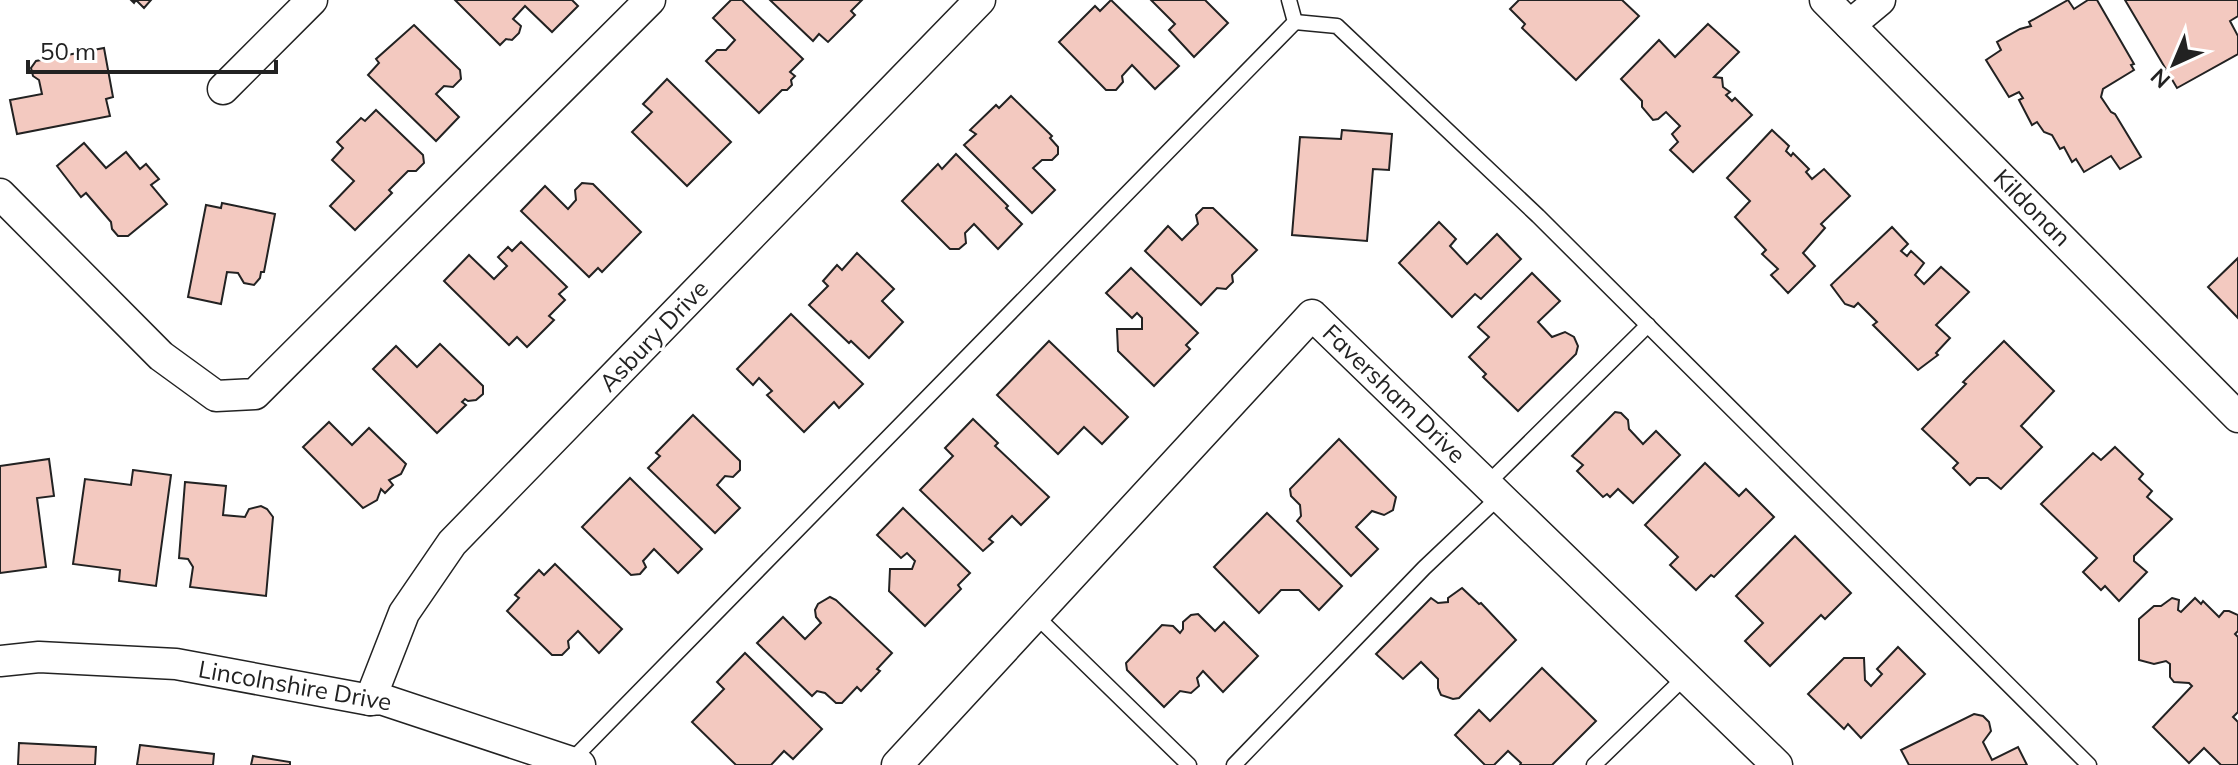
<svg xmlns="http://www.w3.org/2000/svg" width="2238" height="765" font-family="Mulish,sans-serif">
<rect width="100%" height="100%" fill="#fff"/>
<g fill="#f3c9c0" stroke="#222" stroke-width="2">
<path d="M131,0H151L144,8L136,0L134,3Z"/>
<path d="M455,0H572L578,6L552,32L525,6L513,19L521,26L519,33L512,40L506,39L500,45Z"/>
<path d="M731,0H742L803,59L790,72L795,76L791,80L792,85L787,90H782L759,113L706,61L717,50H726L735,40L713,18Z"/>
<path d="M770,0H862L851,11L855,15L828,42L819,34L813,41Z"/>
<path d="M1111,0L1179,66L1155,89L1132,65L1122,76L1123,82L1116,90H1106L1059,42L1095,6L1100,11Z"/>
<path d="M1151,0H1205L1228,23L1194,57L1169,30L1175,24Z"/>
<path d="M1519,0H1622L1639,16L1576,80L1522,28L1525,24L1510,9Z"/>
<path d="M2068,0L2074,9L2088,0H2097L2134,64L2131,65L2134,70L2103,89L2101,97L2111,112L2115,114L2141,157L2120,169L2111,156L2084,172L2076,159L2072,162L2064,147L2060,149L2052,135L2044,132L2037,122L2032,125L2019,100L2023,98L2019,92L2009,97L1986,60L2001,50L1997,42L2020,29L2031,26L2029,22Z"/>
<path d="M2125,0H2238V16L2230,21L2238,36V54L2177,88Z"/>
<path d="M1708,24L1739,52L1714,77L1722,78L1723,87L1730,92L1726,95L1732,101L1735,98L1752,115L1693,172L1670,150L1678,142L1672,134L1680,126L1666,112L1658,119L1653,120L1642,107V101L1621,79L1659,40L1675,57Z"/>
<path d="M414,25L460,70L461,79L453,87L444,86L436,94L459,117L436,141L368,75L379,63L376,59Z"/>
<path d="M104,48L113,97L106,99L110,116L17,134L10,100L42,94L39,80L33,76L31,68L36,61Z"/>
<path d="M667,79L731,142L687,186L632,132L652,112L643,104Z"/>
<path d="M1011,96L1052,136L1050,138L1058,147V154L1052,160H1042L1033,168L1055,190L1032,213L964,145L976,134L970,130L996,105L999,108Z"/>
<path d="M376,110L423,155L424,163L416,171H408L389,190L392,193L355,230L330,206L354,181L332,160L343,148L337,142L361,118L365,121Z"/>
<path d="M1342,130L1392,134L1389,170L1373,169L1367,241L1292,235L1300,137L1341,139Z"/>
<path d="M1772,130L1789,146L1786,151L1791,156L1793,153L1809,169L1806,172L1812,179L1824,169L1850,196L1821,224L1825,228L1803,253L1815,266L1788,293L1771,275L1778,269L1762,254L1766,250L1735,217L1750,201L1727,178Z"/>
<path d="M84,143L106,168L126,152L140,169L146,164L159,179L151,185L167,204L128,236H118L112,229L111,222L86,193L81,197L57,166Z"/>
<path d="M956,154L1008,206L1006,208L1022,224L998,249L974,224L965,233L966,243L959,249H950L902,201L938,164L942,169Z"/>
<path d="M582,183L593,184L641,232L602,272L598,268L589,277L521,211L545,186L568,209L576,200L575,190Z"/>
<path d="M222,203L275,214L264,272H261L260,278L254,285L244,283L238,273L227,272L221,304L188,297L206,205L221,208Z"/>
<path d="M1203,208H1213L1257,250L1232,275L1233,282L1226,289L1217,288L1201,305L1145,251L1168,226L1182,240L1198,224L1196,215Z"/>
<path d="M1439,222L1456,239L1450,246L1467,264L1497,234L1521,259L1481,299L1475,294L1452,317L1399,263Z"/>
<path d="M1892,227L1908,244L1901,251L1907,256L1911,251L1924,263L1915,275L1924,284L1941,267L1969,292L1936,325L1950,338L1936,353L1938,355L1918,370L1873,325L1877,322L1858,303L1854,307L1845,304L1831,285Z"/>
<path d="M521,242L567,287L559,294L565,300L549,316L554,320L527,347L517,337L509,345L444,281L469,255L494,279L507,266L498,257L508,247L512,251Z"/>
<path d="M857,253L894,289L882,301L903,322L869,358L851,341L849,343L809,305L828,286L823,281L837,265L842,270Z"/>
<path d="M2238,258V318L2208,287Z"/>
<path d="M1131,268L1198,333L1186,345L1190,349L1154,386L1118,351L1117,329H1142V318L1137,313L1132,318L1106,293Z"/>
<path d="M1532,273L1560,301L1538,322L1552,337L1565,332L1574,337L1578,346L1576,354L1518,411L1483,377L1486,374L1469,357L1489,337L1478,327Z"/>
<path d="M791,314L863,384L839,408L834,402L804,432L767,395L772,391L759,378L753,385L737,369Z"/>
<path d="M1049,341L1128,417L1102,444L1084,427L1058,454L997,395Z"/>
<path d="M2004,341L2054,391L2021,426L2042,447L2001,489L1988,478H1977L1970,485L1953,468L1958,463L1922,429L1966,384L1963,382Z"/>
<path d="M440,344L483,386V394L476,400L468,401L465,399L462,402L466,405L437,433L373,369L396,346L417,367Z"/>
<path d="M1615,412L1621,413L1628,420L1629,429L1643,444L1656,431L1680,455L1633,503L1618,489L1610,497L1607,494L1603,497L1577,471L1583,465L1572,456Z"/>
<path d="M693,415L740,461V470L733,477L725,476L717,485L740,508L715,533L648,468L660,456L656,453Z"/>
<path d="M973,419L998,443L995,446L1049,497L1021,525L1012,516L989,539L993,542L983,551L920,490L953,456L945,448Z"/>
<path d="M329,422L352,445L369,428L406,464L401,474L389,480L393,485L385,493L381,489L377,500L363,508L303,447Z"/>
<path d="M1339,439L1396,497L1393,510L1384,515L1372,511L1356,527L1378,549L1351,576L1297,521L1301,516L1300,505L1291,496L1290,489Z"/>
<path d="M2115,447L2143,474L2139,479L2152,491L2147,497L2172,519L2134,556V561L2147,572L2119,601L2105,586L2101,590L2083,572L2097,558L2041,504L2093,453L2101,460Z"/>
<path d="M49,459L54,496L37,498L46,567L0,573V466Z"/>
<path d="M1705,463L1739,496L1746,489L1774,517L1714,577L1711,575L1696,590L1670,565L1678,557L1645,525Z"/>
<path d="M133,470L171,475L156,586L119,581L120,570L73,564L85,479L131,485Z"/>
<path d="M630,478L702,549L678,573L654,549L643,561L646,567L640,574L631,575L582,527Z"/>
<path d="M185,482L226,486L223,515L245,517L249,509L261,506L267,509L273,517L266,596L190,587L193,567L188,559L179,558Z"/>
<path d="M903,508L970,573L958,585L961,589L925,626L889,591L890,569H912L915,561L907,553L901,558L877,535Z"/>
<path d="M1267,513L1342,586L1319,610L1299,590H1281L1259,613L1214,567Z"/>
<path d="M1795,536L1851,593L1825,619L1821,615L1770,666L1745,641L1763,623L1736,596Z"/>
<path d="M555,564L622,629L599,653L578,631L568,641L569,648L562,655H552L507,611L519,598L515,595L539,570L544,575Z"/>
<path d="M1462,588L1479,604L1481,603L1516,640L1459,698L1453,699L1441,695L1438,688V679L1421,662L1403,679L1376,654L1431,598L1438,603L1448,602V598Z"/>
<path d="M830,597L836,600L892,653L877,669L880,671L861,691L857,687L842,703H836L825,693L817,691L812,696L757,643L783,617L805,639L821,623L816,617L815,610L818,604Z"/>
<path d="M2172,598L2179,600L2178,610L2181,612L2195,598L2201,604L2203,601L2219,617L2224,611H2229L2238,615V631L2235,634L2238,637V712L2233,717L2238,722V765H2221L2204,748L2189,763L2153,727L2192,686L2189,683L2174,682L2170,677V664L2166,661L2154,664L2139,660V619L2154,606H2161Z"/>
<path d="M1198,614L1215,631L1224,622L1258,656L1223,692L1203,671L1197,678L1199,686L1191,693L1180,691L1164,707L1127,670L1126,663L1162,625L1173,626L1180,633L1183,629V622L1191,615Z"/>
<path d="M1898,647L1925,674L1861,738L1848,724L1844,729L1808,694L1844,658H1864L1865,680L1871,686L1882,674L1877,669Z"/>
<path d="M745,653L822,729L793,759L784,751L771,765H736L692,722L724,689L717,682Z"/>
<path d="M1542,668L1596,721L1552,765H1520L1521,763L1508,751L1494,765H1485L1455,735L1479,710L1490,721Z"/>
<path d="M1974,714L1983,716L1989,722L1991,731L1983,742L1992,760L2018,747L2027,765H1909L1901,750Z"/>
<path d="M19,743L96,747L95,765H18Z"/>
<path d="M140,745L214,754L213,765H137Z"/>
<path d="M253,756L290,762V765H251Z"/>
</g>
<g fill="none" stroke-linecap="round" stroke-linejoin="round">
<defs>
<g id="service">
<path d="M1295,22L1337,26L1538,216L2089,765"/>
<path d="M1487,484L1648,325"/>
<path d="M1035,615L1189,765"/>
<path d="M571,761L1295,22L1289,0"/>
<path d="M1234,765L1424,568L1500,496"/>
<path d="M1594,765L1686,676"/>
</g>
<g id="minor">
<path d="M1825,0L2238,417"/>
<path d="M1850,25L1880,0"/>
<path d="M223,89L312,0"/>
<path d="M0,194L161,356L216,396L255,394L650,0"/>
<path d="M0,661L39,657L176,664L370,700L381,699L580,765"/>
<path d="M370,700L404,613L452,543L980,0"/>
<path d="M897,765L1312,315L1777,765"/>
</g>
</defs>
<use href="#service" stroke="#222" stroke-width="17"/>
<use href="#minor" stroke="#222" stroke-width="33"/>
<use href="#service" stroke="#fff" stroke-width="14"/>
<use href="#minor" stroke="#fff" stroke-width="30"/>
</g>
<g text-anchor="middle" stroke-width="6" stroke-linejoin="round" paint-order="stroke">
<g font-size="24" fill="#222" stroke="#fff">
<text transform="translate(2032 208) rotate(45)" y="8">Kildonan</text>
<text transform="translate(654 336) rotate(-46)" y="8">Asbury Drive</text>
<text transform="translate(1394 394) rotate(44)" y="8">Faversham Drive</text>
<text transform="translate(295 686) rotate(10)" y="8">Lincolnshire Drive</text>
</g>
</g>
<g transform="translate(2174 64) rotate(224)" stroke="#ffffff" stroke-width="6" paint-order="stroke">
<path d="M0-6L14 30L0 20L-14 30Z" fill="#222222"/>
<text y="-12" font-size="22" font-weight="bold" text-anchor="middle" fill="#222222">N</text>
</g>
<path d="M28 60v12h248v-12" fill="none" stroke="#222222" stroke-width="4"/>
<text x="40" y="60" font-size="24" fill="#222222" stroke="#ffffff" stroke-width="6" paint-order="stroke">50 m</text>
</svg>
